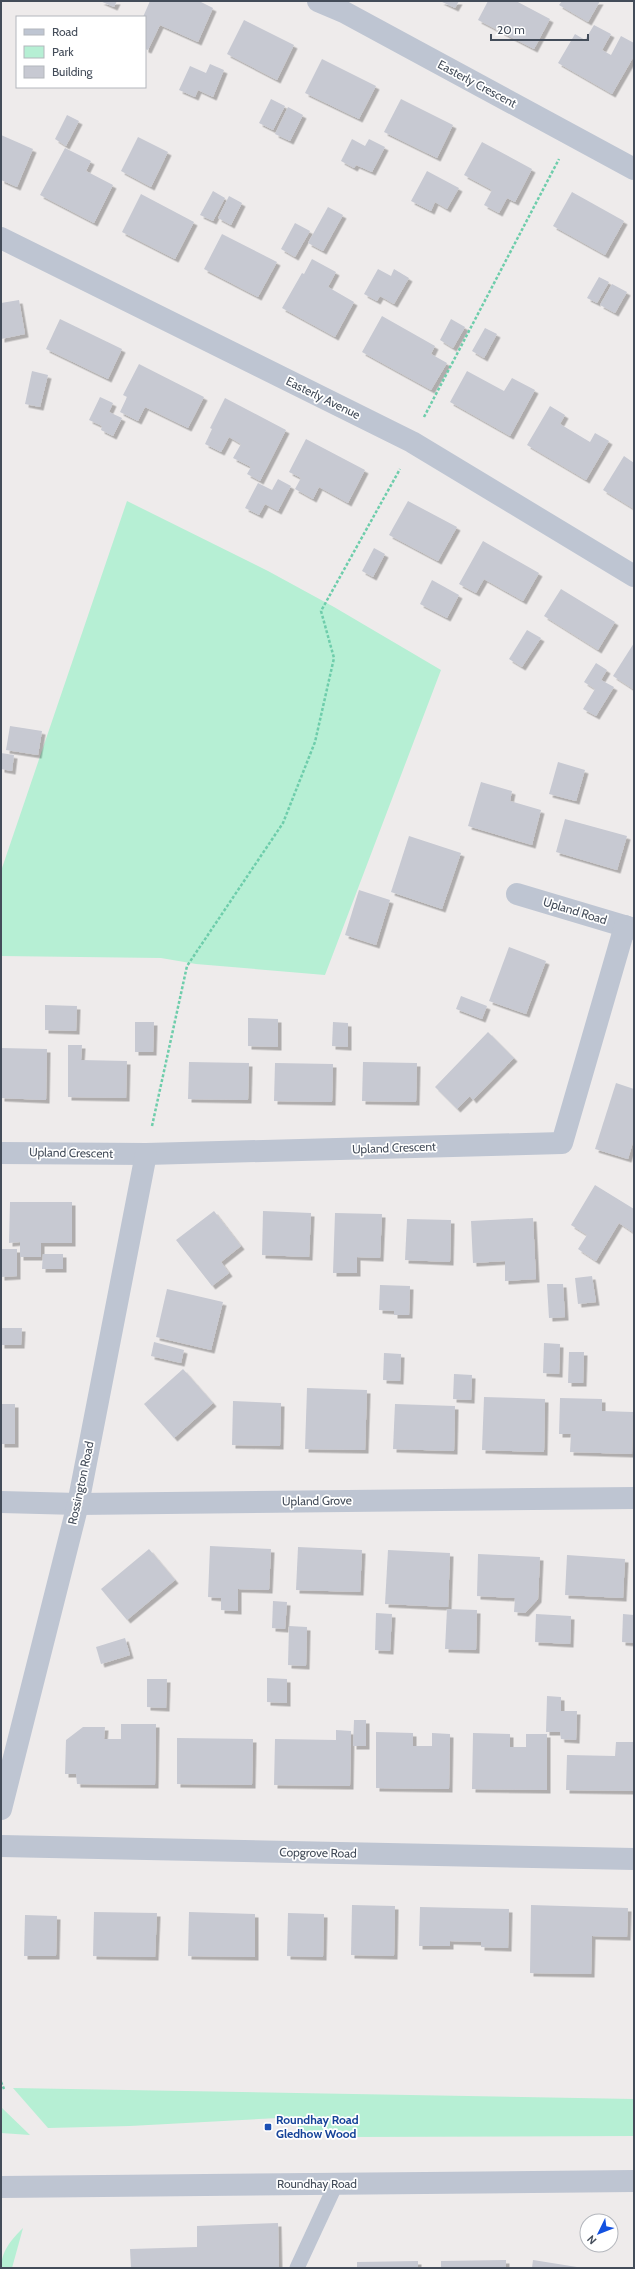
<svg xmlns="http://www.w3.org/2000/svg" width="635" height="2269" font-family="Cabin,sans-serif">
<defs>
<filter id="shadow"><feDropShadow dx="3.5" dy="3.5" stdDeviation="0" flood-color="#0004"/></filter>
</defs>
<rect width="100%" height="100%" fill="#eeebeb"/>
<g fill="#b6efd4">
<path d="M127,501L268,571L334,607L441,670L325,975L196,964L161,958L1,956V871Z"/>
<path d="M13,2088L634,2099V2136L348,2137L298,2130V2117L130,2126L48,2128Z"/>
<path d="M1,2107L30,2135L1,2133Z"/>
<path d="M23,2228L12,2268H1C1,2251 12,2239 23,2228Z"/>
</g>
<g fill="#c7c9d2" filter="url(#shadow)">
<path d="M100,1H117L114,7Z"/>
<path d="M150,1H199L213,8L198,42L160,25L148,50L145,49V17H143Z"/>
<path d="M440,1H459L455,8Z"/>
<path d="M488,1H516L550,19L534,49L478,20Z"/>
<path d="M562,1H600L588,22L559,5Z"/>
<path d="M244,20L294,45L277,80L227,54Z"/>
<path d="M594,25L611,34L602,50L611,55L621,36L634,43V56L612,94L558,63L575,34L585,40Z"/>
<path d="M322,59L376,86L359,119L305,93Z"/>
<path d="M210,64L224,70L213,97L198,90L195,97L179,90L190,66L206,73Z"/>
<path d="M271,99L285,106L273,130L259,123Z"/>
<path d="M401,99L453,125L437,158L384,132Z"/>
<path d="M288,107L303,115L290,141L275,134Z"/>
<path d="M67,115L79,121L66,146L55,139Z"/>
<path d="M1,135L33,149L17,187L1,180Z"/>
<path d="M138,137L168,152L151,187L121,171Z"/>
<path d="M352,139L365,146L369,139L385,147L372,172L356,165L354,168L341,161Z"/>
<path d="M482,142L532,169L515,202L507,198L499,213L484,205L492,190L464,175Z"/>
<path d="M65,148L91,161L86,171L113,185L94,223L40,195Z"/>
<path d="M427,171L459,188L447,209L435,202L431,211L411,201Z"/>
<path d="M213,191L225,198L213,221L200,215Z"/>
<path d="M572,192L624,221L605,255L553,226Z"/>
<path d="M141,194L194,222L175,259L122,232Z"/>
<path d="M229,196L242,203L231,225L218,218Z"/>
<path d="M328,207L343,215L323,251L308,243Z"/>
<path d="M295,223L310,231L295,257L281,249Z"/>
<path d="M222,234L277,262L258,297L204,269Z"/>
<path d="M312,259L336,272L328,287L354,302L335,337L282,308L302,273L304,274Z"/>
<path d="M378,269L391,276L394,269L409,278L394,304L380,296L377,301L364,294Z"/>
<path d="M599,277L609,282L597,303L587,298Z"/>
<path d="M612,284L627,292L615,313L600,305Z"/>
<path d="M19,300L25,334L1,339V303Z"/>
<path d="M382,316L435,346L431,354L447,363L431,390L362,352Z"/>
<path d="M60,319L122,349L108,379L46,349Z"/>
<path d="M451,319L465,327L453,348L440,340Z"/>
<path d="M485,328L497,334L484,358L472,351Z"/>
<path d="M139,364L204,397L188,428L145,407L138,421L120,412L127,397L123,395Z"/>
<path d="M32,371L48,375L40,407L25,404Z"/>
<path d="M467,371L504,391L512,378L535,390L510,436L450,402Z"/>
<path d="M100,397L113,403L109,412L122,418L113,436L101,430L102,426L89,420Z"/>
<path d="M225,398L286,430L260,481L247,474L251,467L233,458L241,444L229,437L221,452L205,444L212,429L210,428Z"/>
<path d="M550,406L565,415L560,424L590,442L595,433L609,441L586,480L527,445Z"/>
<path d="M306,439L365,470L348,503L319,487L313,499L295,489L301,478L289,472Z"/>
<path d="M624,456L634,463V509L603,490Z"/>
<path d="M278,479L291,486L278,511L265,504L259,515L245,508L258,483L272,490Z"/>
<path d="M408,501L457,527L438,561L389,535Z"/>
<path d="M483,541L539,573L523,601L484,579L476,593L459,584Z"/>
<path d="M374,548L385,554L373,577L362,571Z"/>
<path d="M432,580L459,595L447,618L420,604Z"/>
<path d="M561,589L615,622L598,650L544,616Z"/>
<path d="M527,630L541,638L522,667L509,659Z"/>
<path d="M634,643V688L633,689L613,676Z"/>
<path d="M596,663L607,670L601,680L614,687L596,716L583,709L595,689L584,682Z"/>
<path d="M10,726L42,731L38,755L6,750Z"/>
<path d="M1,753L14,755L12,771L1,769Z"/>
<path d="M558,762L585,770L576,801L549,794Z"/>
<path d="M481,782L512,791L510,801L541,810L532,845L468,826Z"/>
<path d="M565,819L627,836L617,870L556,852Z"/>
<path d="M409,836L461,853L442,909L391,892Z"/>
<path d="M359,890L390,900L376,945L345,935Z"/>
<path d="M509,947L546,961L526,1014L489,1001Z"/>
<path d="M461,996L487,1006L482,1019L456,1009Z"/>
<path d="M45,1005L77,1006L76,1031L45,1030Z"/>
<path d="M248,1018L278,1019V1047L248,1046Z"/>
<path d="M135,1022H154L153,1052H135Z"/>
<path d="M333,1022L348,1023V1047L332,1046Z"/>
<path d="M488,1032L514,1058L473,1100L470,1096L457,1109L435,1087Z"/>
<path d="M68,1045H82L81,1060L127,1061L126,1098L68,1097Z"/>
<path d="M1,1048L47,1049L46,1100L1,1098Z"/>
<path d="M189,1062L249,1063L248,1100L188,1099Z"/>
<path d="M363,1062L417,1063L416,1102L362,1101Z"/>
<path d="M275,1063L333,1064L332,1102L274,1101Z"/>
<path d="M616,1083L634,1089V1139L628,1159L595,1149Z"/>
<path d="M595,1185L634,1209V1233L619,1223L596,1261L578,1249L587,1235L571,1225Z"/>
<path d="M10,1202H72V1243H41V1257H20V1242L9,1243Z"/>
<path d="M214,1211L241,1246L221,1262L229,1273L212,1286L176,1240Z"/>
<path d="M263,1211L311,1213L309,1257L262,1255Z"/>
<path d="M335,1213L382,1214L380,1258L357,1257V1273H333Z"/>
<path d="M533,1218L536,1279L505,1281V1261L473,1263L471,1221Z"/>
<path d="M407,1219L451,1220L450,1262L405,1260Z"/>
<path d="M1,1249H17V1276L1,1277Z"/>
<path d="M43,1254H63V1269H42Z"/>
<path d="M592,1276L596,1302L578,1304L575,1278Z"/>
<path d="M547,1284H563L565,1317L549,1318Z"/>
<path d="M380,1285L410,1286L409,1315H394V1311L379,1310Z"/>
<path d="M167,1289L223,1302L211,1350L156,1337Z"/>
<path d="M1,1328H22L21,1345H1Z"/>
<path d="M154,1342L184,1350L181,1363L151,1356Z"/>
<path d="M544,1343L560,1344L559,1374L543,1373Z"/>
<path d="M569,1352H584L583,1383H568Z"/>
<path d="M384,1353L401,1354L400,1381L383,1380Z"/>
<path d="M183,1369L213,1403L174,1438L144,1404Z"/>
<path d="M454,1374L472,1375L471,1400L453,1399Z"/>
<path d="M307,1388L367,1390L365,1450L305,1449Z"/>
<path d="M484,1397L545,1399L544,1452L482,1450Z"/>
<path d="M560,1398L602,1399V1411L633,1412L632,1454L570,1452L571,1434H559Z"/>
<path d="M233,1401L281,1403L280,1446L232,1445Z"/>
<rect x="1" y="1404" width="14" height="40"/>
<path d="M395,1404L455,1406L454,1451L393,1449Z"/>
<path d="M210,1546L271,1549L269,1590L238,1589V1611L221,1610V1598L208,1597Z"/>
<path d="M298,1547L362,1550L360,1592L296,1590Z"/>
<path d="M149,1549L175,1580L127,1620L101,1589Z"/>
<path d="M388,1550L450,1553L448,1607L385,1604Z"/>
<path d="M478,1554L540,1557L538,1599L525,1613L514,1612L515,1598L477,1596Z"/>
<path d="M567,1555L625,1559L623,1598L565,1595Z"/>
<path d="M273,1601L287,1602L285,1629L272,1628Z"/>
<path d="M447,1609L477,1610L476,1650L445,1649Z"/>
<path d="M376,1613L392,1614L390,1651L375,1650Z"/>
<path d="M536,1614L571,1616L570,1644L535,1642Z"/>
<path d="M623,1614L634,1615V1643L622,1642Z"/>
<path d="M289,1626L307,1627L306,1666L288,1665Z"/>
<path d="M125,1638L130,1655L101,1664L96,1647Z"/>
<path d="M267,1678L287,1679V1703L267,1702Z"/>
<path d="M147,1679H167L166,1708L147,1707Z"/>
<path d="M547,1696L561,1697V1711H577L576,1740L561,1739L560,1732H546Z"/>
<path d="M354,1720H366V1746H353Z"/>
<path d="M121,1724H156L155,1785L77,1784L76,1774H65L66,1740L83,1727H105L104,1739H121Z"/>
<path d="M336,1730L351,1731L350,1786L274,1785L275,1739L336,1740Z"/>
<path d="M376,1732L413,1733V1746H432V1733L450,1734L449,1789L376,1788Z"/>
<path d="M473,1733L510,1734V1747H526V1734H547V1790L472,1789Z"/>
<path d="M177,1738L253,1739L252,1785L177,1784Z"/>
<path d="M616,1742H634V1791L566,1790L567,1755L615,1756Z"/>
<path d="M352,1905L395,1906L394,1956L351,1955Z"/>
<path d="M531,1905L628,1908L627,1937L592,1936L591,1974L530,1973Z"/>
<path d="M420,1907L509,1909L508,1948L481,1947V1942L450,1941V1946H419Z"/>
<path d="M94,1912L157,1913L155,1957L93,1956Z"/>
<path d="M189,1912L255,1914V1957L188,1956Z"/>
<path d="M288,1913L324,1914L323,1957L287,1956Z"/>
<path d="M25,1915L57,1916L56,1956H24Z"/>
<path d="M278,2223L279,2268H131L130,2249L197,2247V2226Z"/>
<path d="M506,2260V2268H441V2261Z"/>
<path d="M533,2260L577,2267V2268H532Z"/>
<path d="M418,2261V2268H357V2262Z"/>
</g>
<g fill="none" stroke-linecap="round" stroke-linejoin="round">
<g stroke="#6ecdab" stroke-width="2.5" stroke-dasharray="3 2" stroke-linecap="butt">
<path d="M424,417L559,159"/>
<path d="M152,1126L187,966L283,823L315,742L334,658L321,611L400,469"/>
<path d="M1,2082L4,2089"/>
</g>
<path stroke="#bec5d2" stroke-width="15" d="M297,2268L336,2184"/>
<g stroke="#bec5d2" stroke-width="22">
<path d="M318,1L344,12L634,169"/>
<path d="M1,238L412,442L634,576"/>
<path d="M517,894L634,929"/>
<path d="M1,1153L146,1154L562,1143L625,926"/>
<path d="M1,1502L78,1504L634,1498"/>
<path d="M1,1809L78,1504L146,1154"/>
<path d="M1,1846L634,1859"/>
</g>
<path stroke="#bec5d2" stroke-width="22" d="M1,2187L634,2181"/>
</g>
<rect fill="#1a4fb4" stroke="#fff" stroke-width="1.5" x="264" y="2123" width="8" height="8" rx="2"/>
<g text-anchor="middle" stroke-width="3.5" stroke-linejoin="round" paint-order="stroke">
<g font-size="12" fill="#434c59" stroke="#fff">
<text transform="translate(477 84) rotate(28)" y="4">Easterly Crescent</text>
<text transform="translate(323 398) rotate(26)" y="4">Easterly Avenue</text>
<text transform="translate(575 911) rotate(17)" y="4">Upland Road</text>
<text transform="translate(394 1148) rotate(-2)" y="4">Upland Crescent</text>
<text transform="translate(71 1153) rotate(1)" y="4">Upland Crescent</text>
<text transform="translate(81 1483) rotate(-78)" y="4">Rossington Road</text>
<text transform="translate(317 1501) rotate(-1)" y="4">Upland Grove</text>
<text transform="translate(318 1853) rotate(1)" y="4">Copgrove Road</text>
<text x="317" y="2188">Roundhay Road</text>
</g>
<g font-size="12" font-weight="bold" fill="#164399" stroke="#fff" text-anchor="start">
<text x="276" y="2124">Roundhay Road<tspan x="276" dy="14">Gledhow Wood</tspan></text>
</g>
</g>
<rect width="635" height="2269" fill="none" stroke="#434c59" stroke-width="4"/>
<rect x="16" y="16" width="130" height="72" fill="#ffffff" stroke="#b4b7bd"/>
<rect x="24" y="29" width="20" height="6" fill="#bec5d2" stroke="#b4b7bd"/>
<text x="52" y="36" font-size="12" fill="#434c59">Road</text>
<rect x="24" y="46" width="20" height="12" fill="#b6efd4" stroke="#b4b7bd"/>
<text x="52" y="56" font-size="12" fill="#434c59">Park</text>
<rect x="24" y="66" width="20" height="12" fill="#c7c9d2" stroke="#b4b7bd"/>
<text x="52" y="76" font-size="12" fill="#434c59">Building</text>
<g transform="translate(599 2233) rotate(227)"><circle r="19" fill="#ffffff" stroke="#b4b7bd"/>
<path d="M0-3L7 15L0 10L-7 15Z" fill="#1351e0"/>
<text y="-6" font-size="11" font-weight="bold" text-anchor="middle" fill="#434c59">N</text>
</g>
<path d="M491 34v6h97v-6" fill="none" stroke="#434c59" stroke-width="2"/>
<text x="497" y="34" font-size="12" fill="#434c59" stroke="#ffffff" stroke-width="3" paint-order="stroke">20 m</text>
</svg>
